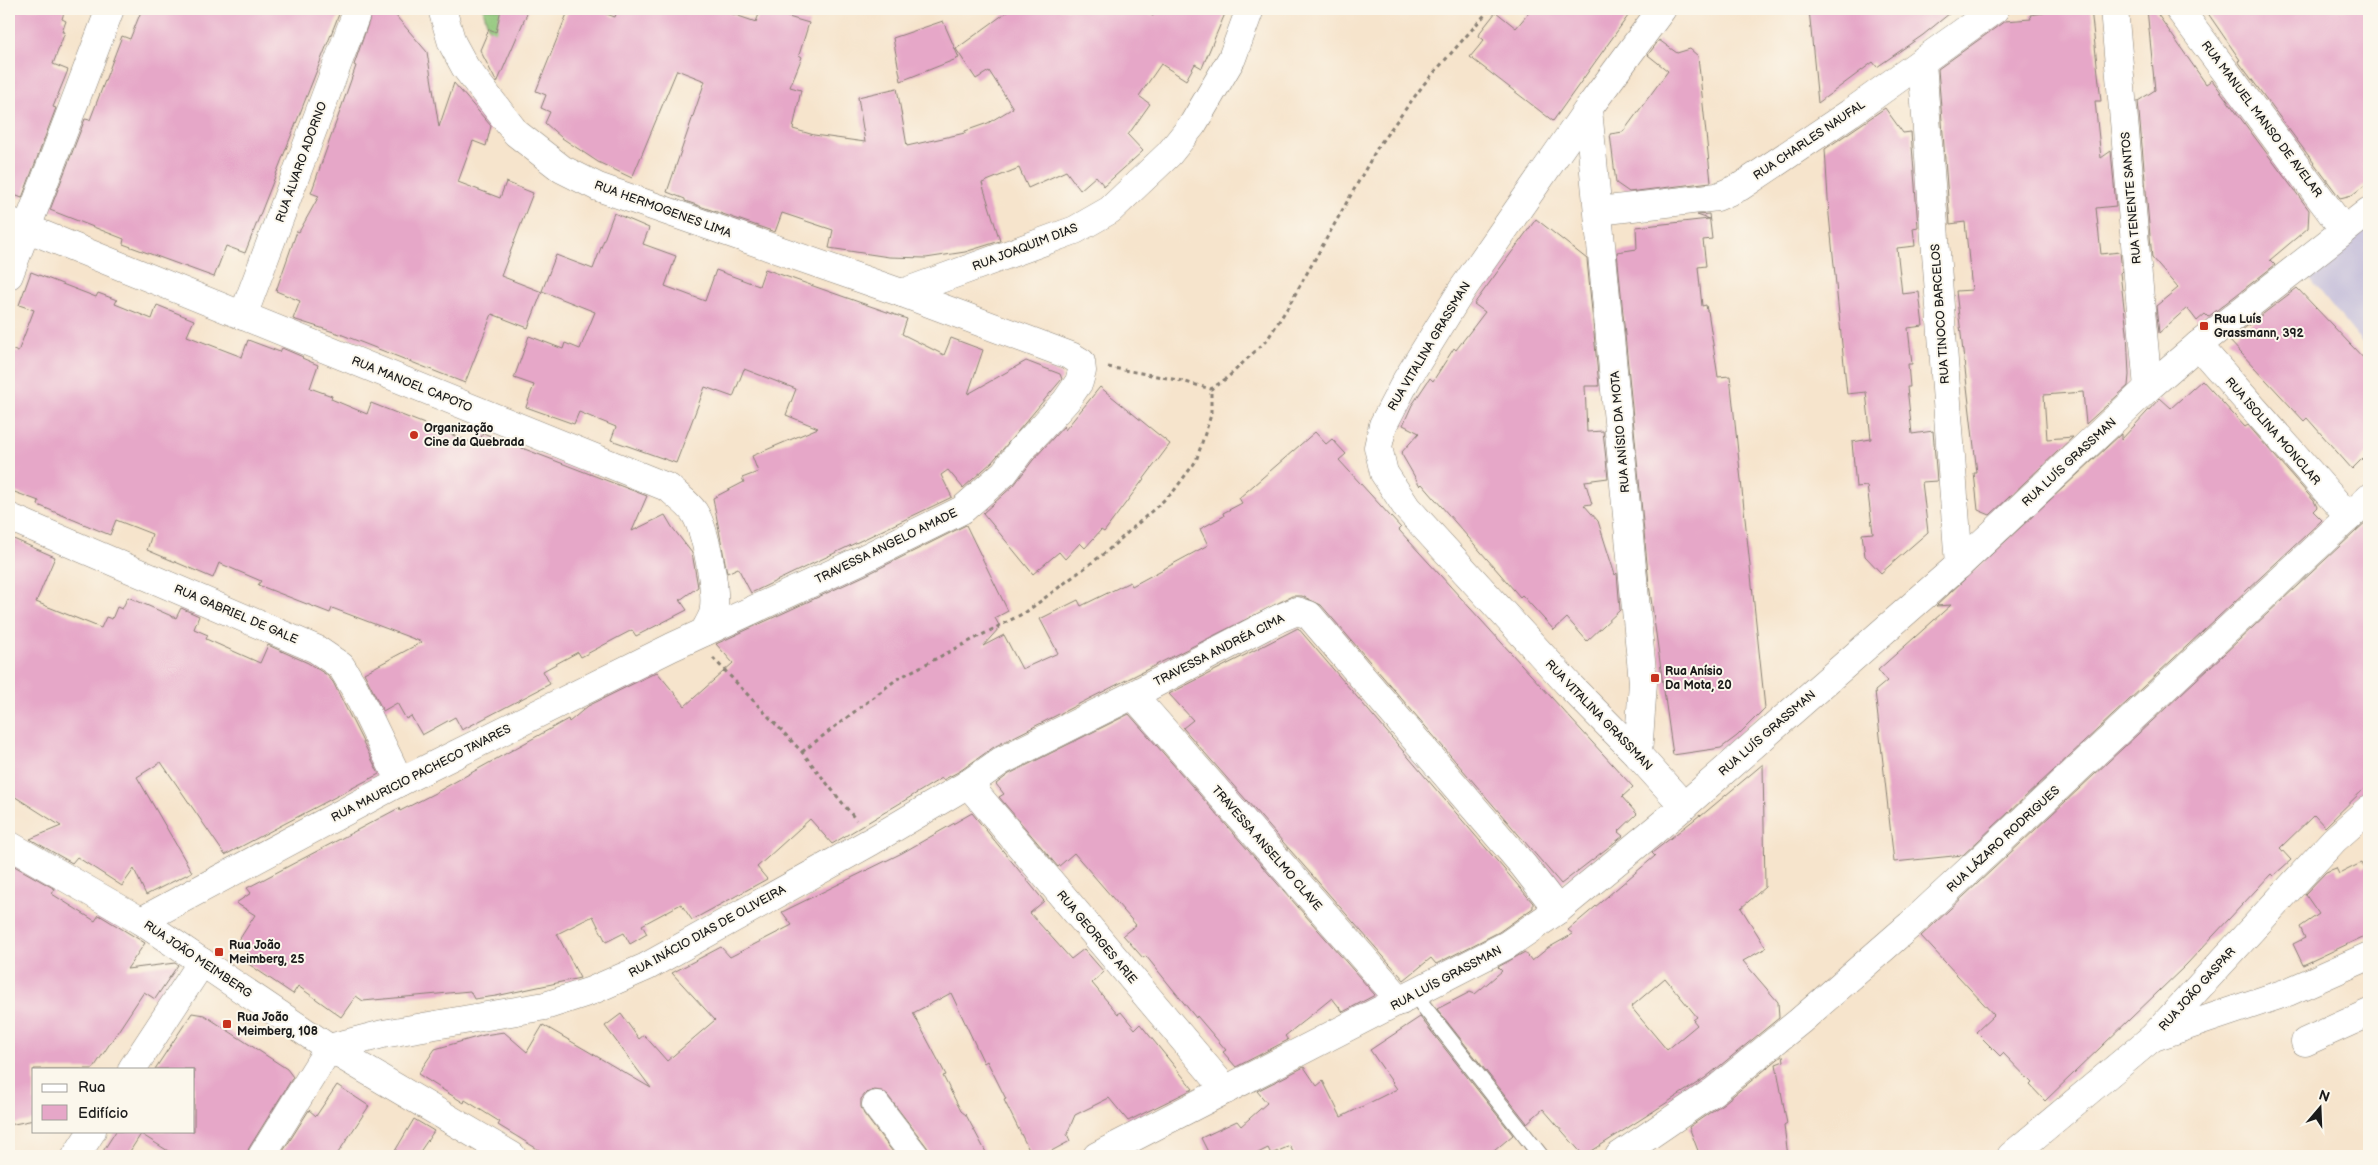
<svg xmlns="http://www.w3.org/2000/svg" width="2378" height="1165" font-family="'Balsamiq Sans',sans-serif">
<rect width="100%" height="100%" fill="#fbf7ec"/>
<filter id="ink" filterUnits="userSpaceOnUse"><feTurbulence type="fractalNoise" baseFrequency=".02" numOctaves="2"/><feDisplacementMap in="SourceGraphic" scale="10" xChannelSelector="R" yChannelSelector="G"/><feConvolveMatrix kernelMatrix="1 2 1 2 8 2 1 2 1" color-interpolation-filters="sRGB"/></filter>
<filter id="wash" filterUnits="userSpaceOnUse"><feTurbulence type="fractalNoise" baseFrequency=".0096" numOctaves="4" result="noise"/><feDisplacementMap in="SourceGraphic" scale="20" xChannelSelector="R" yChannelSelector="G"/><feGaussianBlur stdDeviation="1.12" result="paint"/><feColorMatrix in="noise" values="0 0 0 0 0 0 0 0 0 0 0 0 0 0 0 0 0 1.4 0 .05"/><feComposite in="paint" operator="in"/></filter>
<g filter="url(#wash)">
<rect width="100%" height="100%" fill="#f6e4cc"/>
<path fill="#c6c0da" d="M2369,226V351L2307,275Z"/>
<path fill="#8ec578" stroke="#55704a" d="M483,9H512L496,47L490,34Z"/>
<g id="blocks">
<g fill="#e6a7c8" fill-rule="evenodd">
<path d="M9,9H65L62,19L66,21L62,32H65L53,64L68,70L53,107L56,108L22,198L9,193Z"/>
<path d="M142,9H341L245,253L226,246L214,277L123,244L124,239L50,210L85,119L90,120L122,36L130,39Z"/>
<path d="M373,9H390L427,52L439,127L454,83L491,126L486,146L473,141L458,182L500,198L506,182L533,193L501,276L542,292L528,328L492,314L465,383L340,334L293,319L300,301L276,291L297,231L299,232L319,196L311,193L356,66L354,65Z"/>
<path d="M501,9H529L497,83L480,50L489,29L496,32Z"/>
<path d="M569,9H592L615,17L618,9H718L756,22L761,9L809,23L799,55L802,57L790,87L801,90L793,129L814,135L865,142L858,97L897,88L907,146L965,133V131L988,123L1013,108L989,71L976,79L956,49L1011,9H1140L1153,16L1156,9H1227L1202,68L1195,64L1186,80L1161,64L1139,96L1150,104L1128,135L1143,151L1104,186L1096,176L1080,190L1066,171L1028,188L1019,168L982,183L1000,241L965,252L926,258L889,257L829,248L833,230L782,213L775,232L685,201V199L667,192L705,81L677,70L632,178L598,162L562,138L545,123L550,112L541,108L546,95L536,91Z"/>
<path d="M1532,9H1633L1553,121L1470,57L1484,40L1479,36L1481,31L1496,12L1516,28Z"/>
<path d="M1809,9H1955L1923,35L1877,67L1873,62L1818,103Z"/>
<path d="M2044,9H2091L2101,101H2095L2101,158L2111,151L2116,206L2096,208L2101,254L2120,252L2122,271L2120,273L2127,332L2129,375L2128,386L2086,424L2083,392L2044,395L2047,439L2073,437L1990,515L1978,510L1974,473H1977L1956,291L1972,290L1965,222L1950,224L1938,69L2005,21L2031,19L2030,15L2044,13Z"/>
<path d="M2147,9H2154L2206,84L2212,80L2309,210L2308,228L2270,260L2275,265L2208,317L2205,314L2197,321L2187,308L2159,333L2156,306L2178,288L2152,258L2138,101L2155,90Z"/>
<path d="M2205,9H2369V182L2352,195L2340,198L2238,61L2240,60Z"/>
<path d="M943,21L959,58L901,81L893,38Z"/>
<path d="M1659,40L1677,53L1690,49L1698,56L1711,182L1629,192L1616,183L1610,134L1623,132L1668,71L1648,55Z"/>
<path d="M1885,108L1903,133L1911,132L1918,227L1913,228L1915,246L1897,248L1902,294L1919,292L1923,326L1908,328L1912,364H1908L1910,387H1907L1912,434L1933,431L1937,481L1922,482L1928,532L1881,573L1865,556L1862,534L1873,533L1867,486L1856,487L1852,442L1871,439L1866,392L1847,394L1829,215L1825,149Z"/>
<path d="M614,213L649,228L643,244L676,256L665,286L705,301L716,270L759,286L765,269L907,319L902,334L944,355L951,338L983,350L968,394L1026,361L1060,374L1062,379L992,462L963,488L948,470L941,475L952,497L751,593L738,568L727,573L713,498L744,482L742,478L758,472L752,456L818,428L786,415L796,389L744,369L733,397L705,387L676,463L611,440L616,427L579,412L574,424L526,407L534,385L514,378L529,336L563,349L565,343L580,349L595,312L542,291L556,255L593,269Z"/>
<path d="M1709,214L1712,239L1703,240L1706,266L1698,267L1702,306L1706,305L1707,311H1708L1718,377L1730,376L1765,708L1737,736L1721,748L1673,755L1649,584L1617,252L1637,249L1636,227L1709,219L1697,215Z"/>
<path d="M1536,219L1587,259L1599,386H1585L1587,432L1603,431L1608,478L1585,481L1592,504L1584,505L1598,521L1615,575L1617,573L1620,610L1587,641L1567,618L1554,630L1522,595L1520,597L1422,484L1420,486L1401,453L1419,433L1403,425L1412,405L1430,378L1433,381L1454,348L1456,350L1485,312L1474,304Z"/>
<path d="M31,272L96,297L98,293L117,300L115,304L152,319L157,305L194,320L187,336L242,357L248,340L280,352L282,348L303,357L302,358L318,365L310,388L332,396L331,399L367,414L371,403L478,445L483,433L647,496L632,531L665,515L672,527L692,553L698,587L680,600L687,610L636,636L632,630L581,657L578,652L543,671L550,684L462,730L455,717L422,735L411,716L406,719L397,703L383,711L364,673L422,642L332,608L330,613L258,585L261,581L219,563L213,578L147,550L152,534L116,520L110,535L38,505L39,501L9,490V348L18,352L34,310L19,305Z"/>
<path d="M2297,288L2369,364V452L2352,469L2307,418L2304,421L2229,340Z"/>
<path d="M2202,380L2245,427L2248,425L2314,501L2317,507L2313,511L2322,520L1963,855L1894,862L1875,691L1887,681L1878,670L1951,605L1936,606L2121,434V440L2160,398L2171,408Z"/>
<path d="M1100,387L1170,444L1104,532L1101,530L1085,548L1080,543L1065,559L1059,552L1033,574L983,513L1014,485L1033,460L1064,426L1065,430Z"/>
<path d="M1315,432L1326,444L1332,439L1346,454L1339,460L1401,528L1399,530L1633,787L1622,797L1637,814L1618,832L1623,836L1561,884L1321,605L1302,596H1292L994,747L960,771L943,780L942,778L832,844L810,819L757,867L767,879L692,920L681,904L642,925L647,934L630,944L624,933L606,942L593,916L557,934L580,978L496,996L474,999L470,991L363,1001L356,996L341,1017L298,986L293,994L244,961L248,954L239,940L255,915L236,903L251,893L247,888L399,808L400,811L435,793L568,719L569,722L588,706L657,672L685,706L733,663L716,644L866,575L966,525L1008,611L995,618L1000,627L983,646L1004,635L1022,669L1058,653L1040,619L1078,600L1081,606L1130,582L1132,586L1208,545L1200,529L1224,516L1223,513L1242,503L1239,498Z"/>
<path d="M2369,519V784L2325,827L2314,815L2280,848L2291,860L2273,876L2271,874L2186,965L2045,1101L2030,1085L2032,1083L2003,1053L2000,1056L1976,1032L1994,1015L1921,936Z"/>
<path d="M9,537L55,557L36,602L101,628L106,617L112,619L117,607L122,609L128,597L176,618L181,608L199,616L194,629L208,635L206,639L260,663L268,645L308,663L327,675L333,682L379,774L225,855L161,762L137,777L192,872L146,895L134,869L122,886L77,857L72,863L30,839L61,826L9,793Z"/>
<path d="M1298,628L1533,903V908L1499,932L1436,964L1431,958L1404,980L1183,728L1193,720L1169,694Z"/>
<path d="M1129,714L1375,995L1343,1012L1332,998L1285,1036L1288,1040L1236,1067L1223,1052L1226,1050L1197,1016L1196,1018L1146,956L1143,958L1123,935L1136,925L1074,853L1058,867L999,797L1004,794L996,784L1009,774Z"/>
<path d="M1763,764L1765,887L1741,908L1766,948L1743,961L1778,1002L1779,1018L1705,1078L1584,1156L1543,1109L1527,1123L1437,1009L1470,992L1475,994L1502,971L1498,967L1525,952L1532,961L1548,948L1573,934L1568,930L1655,856L1652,853L1700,815L1701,816ZM1665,978L1697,1017L1693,1020L1697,1025L1667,1050L1631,1007Z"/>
<path d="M972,813L1044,901L1030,913L1071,959L1084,949L1104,972L1092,983L1118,1014L1121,1012L1135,1029L1140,1024L1193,1089L1128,1121L1109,1098L1075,1115L1067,1134L1070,1141L1042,1156H1032L1004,1100L1006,1099L987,1061L984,1063L951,993L913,1013L946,1075L943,1076L961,1111L966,1115L988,1156H930L927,1147L888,1096L882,1091L874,1090L866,1093L861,1099V1107L864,1114L896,1156H549L498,1125L500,1122L465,1100L464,1103L418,1074L435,1049L484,1035L504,1032L527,1052L543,1025L651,1088L605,1026L621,1014L639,1039L644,1035L667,1061L715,1020L672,973L721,947L730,957L792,925L782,912L902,853Z"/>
<path d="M9,863L55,889L52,894L95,921L99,915L145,943L127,969L175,963L178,965L155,999L144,992L93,1069H34V1120L9,1125Z"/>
<path d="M2361,863L2363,867L2369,864V934L2303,965L2293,944L2305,938L2300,927L2319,914L2305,894L2326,872L2336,868L2339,874Z"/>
<path d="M192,1013L204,1015L287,1069L293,1077L249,1148L246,1156H176L141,1134L127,1156H100L116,1131H194V1069H155Z"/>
<path d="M1420,1017L1513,1135L1488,1156H1295L1290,1146L1271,1154L1268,1148L1252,1156H1210L1201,1138L1237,1121L1241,1126L1267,1103L1257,1091L1304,1067L1317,1086L1323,1081L1341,1117L1397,1089L1370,1050Z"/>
<path d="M1783,1055L1784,1061L1776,1064L1787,1124L1784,1126L1788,1156H1700L1689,1127L1724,1103Z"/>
<path d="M337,1085L369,1106L336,1156H280L309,1110L316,1116Z"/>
<path d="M414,1119L434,1131L417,1156H392Z"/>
</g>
</g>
</g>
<g filter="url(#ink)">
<use href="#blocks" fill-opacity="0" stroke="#898074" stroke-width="1"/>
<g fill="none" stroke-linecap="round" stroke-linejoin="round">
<defs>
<path id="lane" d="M1414,994L1541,1156"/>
<g id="street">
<path d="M1662,9L1588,109L1462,290L1407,379L1383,425L1378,447L1384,473L1407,508L1571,687L1638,755L1684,806"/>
<path d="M2114,9L2148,388"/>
<path d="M2179,9L2344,230"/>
<path d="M1922,62L1959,565"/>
<path d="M1588,109L1643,682L1638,755"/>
<path d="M1599,211L1717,197L1740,187L1850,113L1995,9"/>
<path d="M9,221L669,488C677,496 688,503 694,512C706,530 718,594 713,614C711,620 707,626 704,632"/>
<path d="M9,275L110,9"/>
<path d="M902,293L1075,230L1110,210L1169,154L1193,124L1232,58L1250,9"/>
<path d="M243,316L358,9"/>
<path d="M2198,345L2349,517"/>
<path d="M9,517L316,649L341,666L355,689L400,782"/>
<path d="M1133,695L1401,1001"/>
<path d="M968,784L1226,1090"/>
<path d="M9,845L141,921L329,1048L512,1156"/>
<path d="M141,921L400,782L672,647L859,561L962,510L1004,473L1021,450L1066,401L1079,382L1082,371L1081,362L1071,356L902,293L598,187L562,169L516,133L465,67L452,43L442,9"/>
<path d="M2154,1037L2288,992L2369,956"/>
<path d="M2305,1042L2369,1013"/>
<path d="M132,1069L202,962"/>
<path d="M876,1105L915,1156"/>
<path d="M76,1156L92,1131"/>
<path d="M262,1156L329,1048L383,1034L545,1006L591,991L646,967L872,841L968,784L1001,761L1133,695L1280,618L1297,611L1309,615L1523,865L1558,910"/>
<path d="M1097,1156L1507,945L1558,910L1684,806L1959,565L2148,388L2198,345L2369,211"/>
<path d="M1619,1156L1714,1091L1800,1021L1910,925L2369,498"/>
<path d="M2011,1156L2153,1037L2334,840L2369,809"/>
</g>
</defs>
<use href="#lane" stroke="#898074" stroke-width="17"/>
<use href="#street" stroke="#898074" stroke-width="29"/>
<g stroke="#898074" stroke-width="3" stroke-dasharray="4 4" stroke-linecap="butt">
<path d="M1108,367L1178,380L1211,389L1227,378L1267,340L1288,307L1379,145L1424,84L1490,9"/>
<path d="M713,658L802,752L856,820"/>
<path d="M802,752L897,679L1026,612L1106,552L1173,492L1196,461L1211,415V389"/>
</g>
<use href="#lane" stroke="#fff" stroke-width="15"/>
<use href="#street" stroke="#fff" stroke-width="28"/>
</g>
</g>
<g fill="#c8321e" stroke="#fbf7ec" stroke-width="2">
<rect x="2199" y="321" width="10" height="10" rx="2.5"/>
<circle cx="414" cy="435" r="5"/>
<rect x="1650" y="673" width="10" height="10" rx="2.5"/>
<rect x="214" y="947" width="10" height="10" rx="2.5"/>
<rect x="222" y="1019" width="10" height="10" rx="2.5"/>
</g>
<g text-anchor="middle" stroke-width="4" stroke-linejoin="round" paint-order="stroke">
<g font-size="12" fill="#1c1c1c" stroke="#fbf7ec">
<text transform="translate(2262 119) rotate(53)" y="4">RUA MANUEL MANSO DE AVELAR</text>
<text transform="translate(1809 140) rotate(-34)" y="4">RUA CHARLES NAUFAL</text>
<text transform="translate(301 162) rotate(-70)" y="4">RUA ÁLVARO ADORNO</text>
<text transform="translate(2131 198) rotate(-95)" y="4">RUA TENENTE SANTOS</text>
<text transform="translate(663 209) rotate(20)" y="4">RUA HERMOGENES LIMA</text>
<text transform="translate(1025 247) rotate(-21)" y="4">RUA JOAQUIM DIAS</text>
<text transform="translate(1940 314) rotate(-94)" y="4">RUA TINOCO BARCELOS</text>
<text transform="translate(1429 346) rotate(-59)" y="4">RUA VITALINA GRASSMAN</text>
<text transform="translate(412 384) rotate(22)" y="4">RUA MANOEL CAPOTO</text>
<text transform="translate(2273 431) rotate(49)" y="4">RUA ISOLINA MONCLAR</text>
<text transform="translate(1620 432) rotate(-95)" y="4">RUA ANÍSIO DA MOTA</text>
<text transform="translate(2069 462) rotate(-43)" y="4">RUA LUÍS GRASSMAN</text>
<text transform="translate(886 546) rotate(-26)" y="4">TRAVESSA ANGELO AMADE</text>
<text transform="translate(236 614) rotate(23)" y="4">RUA GABRIEL DE GALE</text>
<text transform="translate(1219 650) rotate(-27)" y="4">TRAVESSA ANDRÉA CIMA</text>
<text transform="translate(1599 715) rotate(46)" y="4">RUA VITALINA GRASSMAN</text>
<text transform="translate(1767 733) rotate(-41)" y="4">RUA LUÍS GRASSMAN</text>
<text transform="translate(421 773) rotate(-27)" y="4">RUA MAURICIO PACHECO TAVARES</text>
<text transform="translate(2003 839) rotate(-43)" y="4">RUA LÁZARO RODRIGUES</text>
<text transform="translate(1267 848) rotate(49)" y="4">TRAVESSA ANSELMO CLAVE</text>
<text transform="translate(707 931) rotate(-29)" y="4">RUA INÁCIO DIAS DE OLIVEIRA</text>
<text transform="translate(1097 937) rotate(50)" y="4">RUA GEORGES ARIE</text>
<text transform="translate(198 959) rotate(34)" y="4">RUA JOÃO MEIMBERG</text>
<text transform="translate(1446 978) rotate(-28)" y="4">RUA LUÍS GRASSMAN</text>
<text transform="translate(2197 989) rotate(-48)" y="4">RUA JOÃO GASPAR</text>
</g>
<g font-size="12" font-weight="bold" fill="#1c1c1c" stroke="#fbf7ec" text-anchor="start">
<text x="2214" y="323">Rua Luís<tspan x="2214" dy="14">Grassmann, 392</tspan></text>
<text x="424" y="432">Organização<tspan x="424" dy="14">Cine da Quebrada</tspan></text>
<text x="1665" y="675">Rua Anísio<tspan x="1665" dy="14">Da Mota, 20</tspan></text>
<text x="229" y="949">Rua João<tspan x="229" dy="14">Meimberg, 25</tspan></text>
<text x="237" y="1021">Rua João<tspan x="237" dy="14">Meimberg, 108</tspan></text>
</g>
</g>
<rect width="2378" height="1165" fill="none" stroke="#fbf7ec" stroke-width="30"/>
<rect x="32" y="1068" width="162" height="65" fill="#fbf7ec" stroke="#a29f99"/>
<rect x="42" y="1084" width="25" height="8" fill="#ffffff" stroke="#a29f99"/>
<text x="78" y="1092" font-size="15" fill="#1c1c1c">Rua</text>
<rect x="42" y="1105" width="25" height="15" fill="#e6a7c8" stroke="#a29f99"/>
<text x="78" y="1118" font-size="15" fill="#1c1c1c">Edifício</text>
<g transform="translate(2320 1108) rotate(19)" stroke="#fbf7ec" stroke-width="4" paint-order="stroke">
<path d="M0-4L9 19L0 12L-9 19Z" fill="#1c1c1c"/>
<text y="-8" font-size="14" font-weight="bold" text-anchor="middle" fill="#1c1c1c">N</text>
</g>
</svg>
